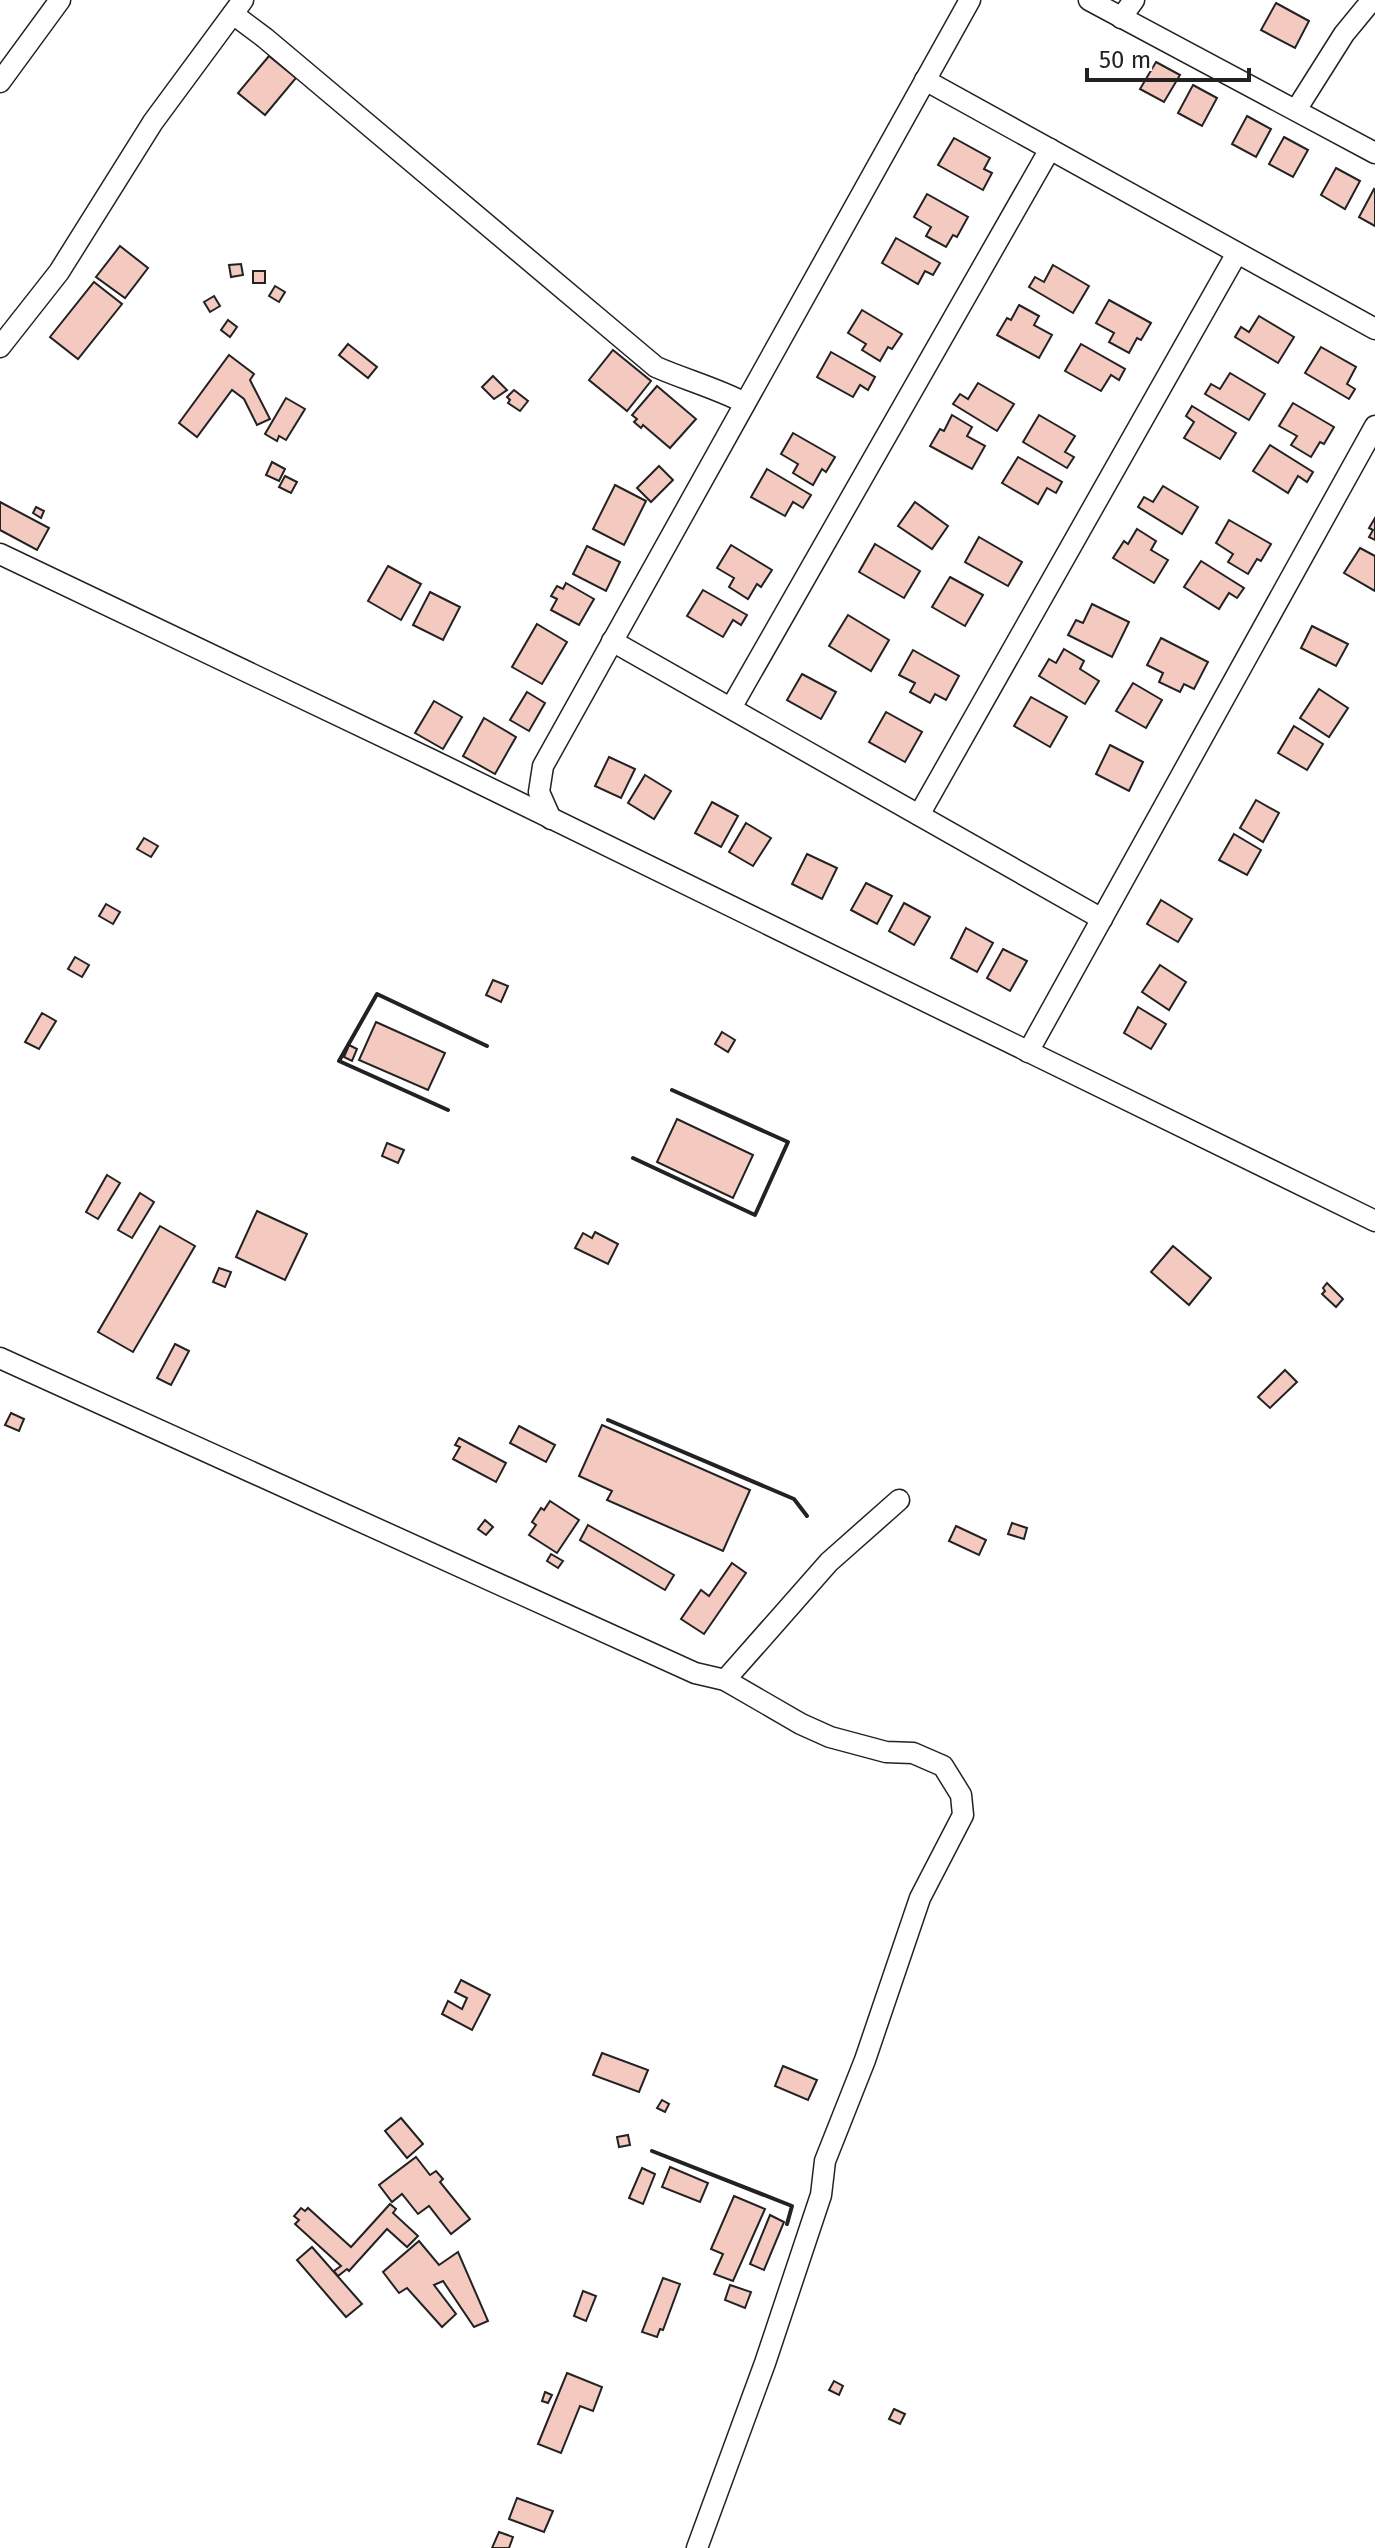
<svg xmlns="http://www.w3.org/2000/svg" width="1375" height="2548" font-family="'Fira Sans',sans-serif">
<rect width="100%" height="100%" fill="#fff"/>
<g fill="#f3c9c0" stroke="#222" stroke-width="2">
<path d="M1276,3L1309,21L1295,48L1261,30Z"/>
<path d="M269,56L296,78L265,115L238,93Z"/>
<path d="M1156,62L1180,75L1164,102L1140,89Z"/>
<path d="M1193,85L1217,98L1202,126L1178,113Z"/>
<path d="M1247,116L1271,129L1256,157L1232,144Z"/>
<path d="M1284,137L1308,150L1293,177L1269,164Z"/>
<path d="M954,138L990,158L984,169L992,173L983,190L938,165Z"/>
<path d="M1336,168L1360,181L1345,209L1321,195Z"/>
<path d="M1374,189L1375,190V226L1359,217Z"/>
<path d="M927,194L968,217L957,237L953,235L946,247L926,236L931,227L914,217Z"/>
<path d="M896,238L940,263L933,275L925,271L918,284L882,263Z"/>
<path d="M120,246L148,268L125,298L96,277Z"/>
<path d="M241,264L243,275L231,277L229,265Z"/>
<path d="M1053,265L1089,286L1073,313L1029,287L1035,277L1044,282Z"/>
<rect x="253" y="271" width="12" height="12"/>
<path d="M94,282L122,304L78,359L50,337Z"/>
<path d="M275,286L285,292L279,302L269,296Z"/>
<path d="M214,296L220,306L210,312L204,302Z"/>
<path d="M1109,300L1151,323L1141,340L1137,338L1129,353L1109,342L1114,333L1096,323Z"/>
<path d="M1019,305L1039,316L1034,325L1052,335L1039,358L997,335L1007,318L1011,320Z"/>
<path d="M862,310L902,334L892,349L888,347L880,361L862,350L866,344L848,333Z"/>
<path d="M1259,316L1294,337L1278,363L1235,337L1241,327L1249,332Z"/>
<path d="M228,320L237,327L230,337L221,330Z"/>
<path d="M348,344L377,367L368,378L339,355Z"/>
<path d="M1081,344L1125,369L1119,380L1111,375L1101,391L1065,371Z"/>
<path d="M1321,347L1356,367L1347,384L1355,389L1349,399L1305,373Z"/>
<path d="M613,350L651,381L627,411L589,380Z"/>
<path d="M831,352L875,377L868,390L860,385L853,397L817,377Z"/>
<path d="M229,355L254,374L250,380L270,419L257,425L244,399L232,390L197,437L179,423Z"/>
<path d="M1230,373L1265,394L1249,420L1205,394L1211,384L1220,389Z"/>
<path d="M493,376L507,390L494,399L482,387Z"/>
<path d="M978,383L1014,404L997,431L953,404L960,394L968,399Z"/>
<path d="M657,386L696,419L670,448L643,425L641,428L634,422L637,419L632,415Z"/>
<path d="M514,390L528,401L520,411L508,403L510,400L507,397Z"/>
<path d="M286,398L305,409L286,440L279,436L277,441L265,434Z"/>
<path d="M1293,403L1334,427L1324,444L1320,442L1311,457L1291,445L1297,436L1279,426Z"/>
<path d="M1192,406L1236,433L1220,459L1184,438L1194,422L1186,416Z"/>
<path d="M952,415L972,427L967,436L985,446L972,469L930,446L940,429L944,431Z"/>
<path d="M1039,415L1075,436L1065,452L1074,457L1067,468L1023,442Z"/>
<path d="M793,433L835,457L826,472L822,469L813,485L793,473L798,464L781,454Z"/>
<path d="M1270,445L1313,472L1307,482L1298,476L1288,493L1253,471Z"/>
<path d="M1018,457L1062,482L1056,493L1047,488L1038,504L1002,483Z"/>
<path d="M272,462L285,469L279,481L266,475Z"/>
<path d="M659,466L673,480L651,502L637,488Z"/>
<path d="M767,469L811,495L803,508L793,502L785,516L751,497Z"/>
<path d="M285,476L297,482L291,493L279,487Z"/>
<path d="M615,485L646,501L624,545L593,529Z"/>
<path d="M1163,486L1198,507L1182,534L1138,507L1144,497L1153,502Z"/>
<path d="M0,502L49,528L37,550L0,530Z"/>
<path d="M915,502L948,526L932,549L898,526Z"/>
<path d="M36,507L44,511L41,518L33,513Z"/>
<path d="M1375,518V540L1369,537L1373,530L1369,528Z"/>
<path d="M1229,520L1271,544L1261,561L1257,559L1248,574L1228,562L1233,554L1216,543Z"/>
<path d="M1137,529L1156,541L1151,550L1168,560L1154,583L1113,558L1124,541L1128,544Z"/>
<path d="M979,537L1022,562L1008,586L965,562Z"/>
<path d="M875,544L920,571L904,598L859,572Z"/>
<path d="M731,545L772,570L761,587L757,584L748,599L729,587L734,578L717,568Z"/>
<path d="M587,546L620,562L606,591L573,574Z"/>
<path d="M1360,548L1375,556V591L1344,573Z"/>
<path d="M1201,561L1244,588L1237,598L1229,593L1219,609L1184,587Z"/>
<path d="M388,566L421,584L401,620L368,601Z"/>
<path d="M950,577L983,595L965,626L932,607Z"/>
<path d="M566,583L594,599L579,625L551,610L557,599L551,596L557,586L563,589Z"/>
<path d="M703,590L747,615L741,625L733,620L723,637L687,616Z"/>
<path d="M430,592L460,607L443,640L413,625Z"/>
<path d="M1092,604L1129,622L1112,657L1068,635L1076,620L1083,623Z"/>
<path d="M848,615L889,640L871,671L829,646Z"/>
<path d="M537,624L567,642L542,684L512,667Z"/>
<path d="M1312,626L1348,644L1336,666L1301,648Z"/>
<path d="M1161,638L1208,662L1194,689L1184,684L1180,692L1159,682L1163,673L1147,665Z"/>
<path d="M1064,649L1084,661L1080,669L1099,681L1085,704L1039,676L1049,659L1056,663Z"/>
<path d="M913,650L959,676L946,700L935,694L930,703L910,692L915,683L899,675Z"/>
<path d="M802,674L836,692L821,719L787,700Z"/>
<path d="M1133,683L1162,700L1146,728L1116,711Z"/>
<path d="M1319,689L1348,708L1329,737L1300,718Z"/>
<path d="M527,692L545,703L529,731L510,720Z"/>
<path d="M1031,697L1067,717L1050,747L1014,726Z"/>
<path d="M434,701L462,717L443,749L415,733Z"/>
<path d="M886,712L922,732L905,762L869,742Z"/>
<path d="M484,718L516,737L495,774L463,756Z"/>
<path d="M1294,726L1323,744L1307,770L1278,753Z"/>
<path d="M1110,745L1143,762L1129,791L1096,774Z"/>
<path d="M609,757L635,769L621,798L595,786Z"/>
<path d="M645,775L671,791L654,819L628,803Z"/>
<path d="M1256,800L1279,813L1263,842L1240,828Z"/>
<path d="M712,802L738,816L721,847L695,833Z"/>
<path d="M746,823L771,838L753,866L729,852Z"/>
<path d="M1234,834L1261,850L1247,875L1219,860Z"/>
<path d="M144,838L158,846L151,857L137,849Z"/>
<path d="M807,854L837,868L822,899L792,884Z"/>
<path d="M866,883L892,896L877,924L851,910Z"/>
<path d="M1161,900L1192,919L1178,942L1147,924Z"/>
<path d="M904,903L930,917L914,945L889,931Z"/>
<path d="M106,904L120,912L113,924L99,916Z"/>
<path d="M966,928L993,943L977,972L951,958Z"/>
<path d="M1003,949L1027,961L1010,991L987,978Z"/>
<path d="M75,957L89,965L82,977L68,969Z"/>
<path d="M1160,965L1186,982L1169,1010L1142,992Z"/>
<path d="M493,980L508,986L501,1002L486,995Z"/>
<path d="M1138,1007L1166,1024L1151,1049L1124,1033Z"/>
<path d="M42,1013L56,1021L39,1049L25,1042Z"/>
<path d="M376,1022L445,1053L428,1090L359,1060Z"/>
<path d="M722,1032L735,1040L728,1052L715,1044Z"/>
<path d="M349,1045L357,1049L352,1061L344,1057Z"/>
<path d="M677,1119L753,1155L733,1198L657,1162Z"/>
<path d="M387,1143L404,1150L398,1163L382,1156Z"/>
<path d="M107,1175L120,1183L98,1219L86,1212Z"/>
<path d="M140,1193L154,1202L132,1238L118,1230Z"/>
<path d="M257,1211L307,1234L285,1280L236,1257Z"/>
<path d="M160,1226L195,1246L133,1352L98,1332Z"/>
<path d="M595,1232L618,1244L608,1264L575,1248L583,1233L592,1238Z"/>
<path d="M1173,1246L1211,1278L1189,1305L1151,1272Z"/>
<path d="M219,1268L231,1272L225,1287L213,1282Z"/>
<path d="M1327,1283L1343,1299L1336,1307L1322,1294L1325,1291L1323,1288Z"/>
<path d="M175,1344L189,1351L171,1385L157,1378Z"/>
<path d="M1285,1370L1297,1382L1270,1408L1258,1397Z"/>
<path d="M11,1413L24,1419L19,1431L5,1425Z"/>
<path d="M602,1425L750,1490L723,1551L607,1500L612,1491L579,1476Z"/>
<path d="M519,1426L555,1445L546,1462L510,1443Z"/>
<path d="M459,1438L506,1463L496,1482L453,1459L460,1447L455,1445Z"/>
<path d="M550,1501L579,1520L557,1553L529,1535L536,1525L532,1522L541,1508L544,1510Z"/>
<path d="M485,1520L493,1527L486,1535L478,1529Z"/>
<path d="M1012,1523L1027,1528L1024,1539L1008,1534Z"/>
<path d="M588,1525L674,1575L665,1590L580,1540Z"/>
<path d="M956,1526L986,1540L979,1555L949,1541Z"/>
<path d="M551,1554L563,1561L558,1568L547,1561Z"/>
<path d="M732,1563L746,1573L704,1634L681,1619L701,1590L709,1596Z"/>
<path d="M461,1980L490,1995L472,2030L442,2014L448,2001L462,2009L467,1998L455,1992Z"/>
<path d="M602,2053L648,2070L639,2092L593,2075Z"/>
<path d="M783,2066L817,2080L808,2100L775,2086Z"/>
<path d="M662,2100L669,2104L665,2112L657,2108Z"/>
<path d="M401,2118L423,2144L407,2158L385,2131Z"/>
<path d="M628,2135L630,2145L619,2147L617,2137Z"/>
<path d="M416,2157L430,2175L436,2171L443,2179L440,2182L470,2219L451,2234L429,2206L418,2214L402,2194L392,2202L379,2185Z"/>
<path d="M670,2167L708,2183L700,2202L662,2187Z"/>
<path d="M642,2168L655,2174L643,2204L629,2198Z"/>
<path d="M734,2196L765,2209L733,2281L714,2274L723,2254L711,2249Z"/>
<path d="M390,2204L396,2209L393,2213L418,2236L407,2247L387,2229L349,2271L347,2269L338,2276L334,2271L341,2266L295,2224L299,2220L294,2216L301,2208L305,2211L308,2208L351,2247Z"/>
<path d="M770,2215L784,2222L764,2270L750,2264Z"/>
<path d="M419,2241L439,2265L458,2252L488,2321L474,2327L443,2281L434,2285L456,2314L442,2327L407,2288L399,2293L383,2272Z"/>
<path d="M312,2247L362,2304L346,2317L297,2260Z"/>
<path d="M663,2278L680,2284L663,2330L660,2329L657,2337L642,2332Z"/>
<path d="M730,2285L751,2292L745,2308L725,2300Z"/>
<path d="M583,2291L596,2296L586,2321L574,2316Z"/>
<path d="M567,2373L602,2387L593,2411L580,2406L561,2453L538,2444Z"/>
<path d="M834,2381L843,2386L839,2395L829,2390Z"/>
<path d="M545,2392L552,2395L548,2403L542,2401Z"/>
<path d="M894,2409L905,2414L900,2424L889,2419Z"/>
<path d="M517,2498L553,2511L544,2532L509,2519Z"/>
<path d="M499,2532L513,2537L509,2548H492Z"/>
</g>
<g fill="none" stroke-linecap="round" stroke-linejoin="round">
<defs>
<g id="street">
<path d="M1089,0L1375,153"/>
<path d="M233,14L265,38L656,367C686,380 716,388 745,403"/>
<path d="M1121,18L1134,0"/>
<path d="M925,80L1375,329"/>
<path d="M0,82L60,0"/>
<path d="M1296,110L1344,34L1372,0"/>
<path d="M0,347L59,272L153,122L243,0"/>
<path d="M0,554L432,760L1375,1221"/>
<path d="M612,641L1102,919"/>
<path d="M731,708L1050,149"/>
<path d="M919,815L1237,253"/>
<path d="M551,819L539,792L543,766L970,0"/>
<path d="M1028,1052L1375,426"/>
<path d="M0,1358L695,1673L725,1680L801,1724L830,1737L886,1752L913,1753L943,1766L961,1795L963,1815L920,1898L865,2060L825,2161L821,2195L765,2363L697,2548"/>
<path d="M725,1680L829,1562L899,1500"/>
</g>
</defs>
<use href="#street" stroke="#222" stroke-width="23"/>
<use href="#street" stroke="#fff" stroke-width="20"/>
<g stroke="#222" stroke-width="4">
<path d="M448,1110L339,1061L377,994L487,1046"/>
<path d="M633,1158L755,1215L788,1142L672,1090"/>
<path d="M608,1420L794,1499L807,1516"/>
<path d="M652,2151L792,2206L787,2224"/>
</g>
</g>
<path d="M1087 68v12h162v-12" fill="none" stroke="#222222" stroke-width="4"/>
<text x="1099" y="68" font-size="24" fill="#222222" stroke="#ffffff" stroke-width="6" paint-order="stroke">50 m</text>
</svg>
